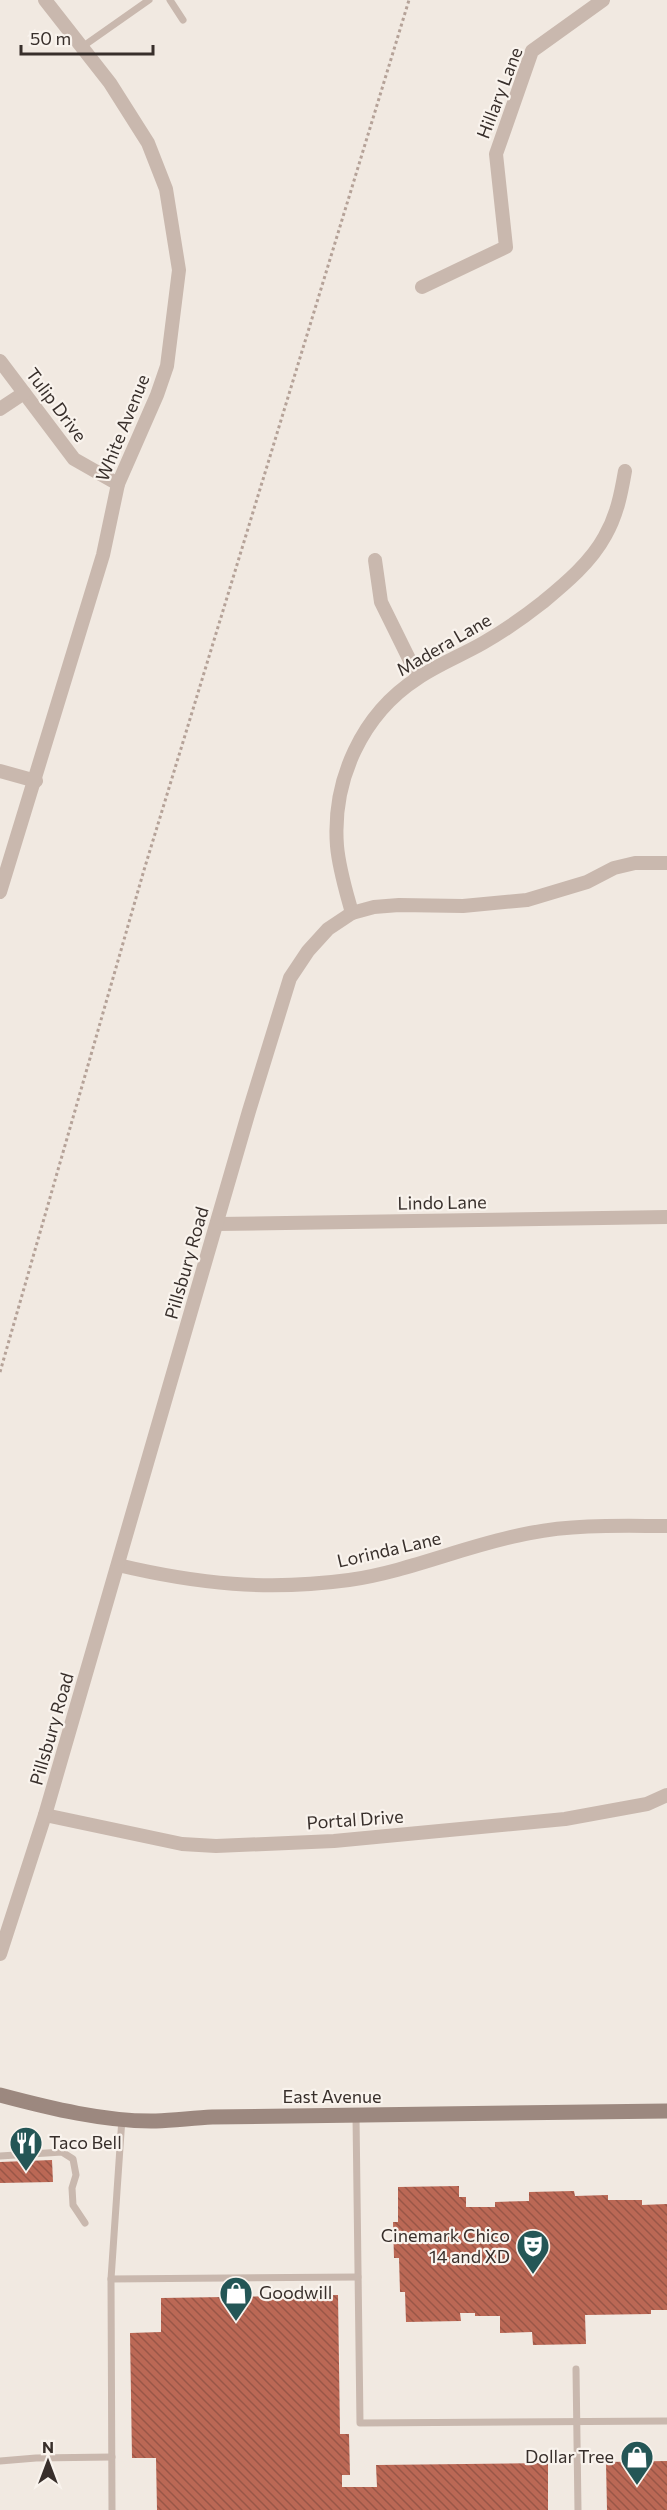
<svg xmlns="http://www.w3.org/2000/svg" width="667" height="2510" font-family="Commissioner,sans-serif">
<defs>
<pattern id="building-back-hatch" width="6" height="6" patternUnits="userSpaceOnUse" patternTransform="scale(1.5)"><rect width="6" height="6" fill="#bb6855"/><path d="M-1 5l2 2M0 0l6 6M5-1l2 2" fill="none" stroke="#995647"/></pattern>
</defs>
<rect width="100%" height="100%" fill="#f1e9e1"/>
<g fill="url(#building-back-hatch)">
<path d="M52,2160L53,2182L0,2183V2162Z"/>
<path d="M459,2186V2197H466V2207H495V2202L529,2201V2192L574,2191L575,2196L608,2195V2200H642V2205L667,2204V2310H651V2314L585,2315L586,2344L533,2345L532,2332L500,2333V2316H475V2313H460L461,2321L406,2322L405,2292H400L399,2258H394L393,2222H398V2187Z"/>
<path d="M338,2295L340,2434H349L350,2475H342V2487H377L376,2465L548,2463V2510H157L156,2458H132L130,2333L161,2332V2298Z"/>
<path d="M667,2461V2510H607L606,2462Z"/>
</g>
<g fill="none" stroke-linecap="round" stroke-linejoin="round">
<path stroke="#b5a298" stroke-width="3" stroke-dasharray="3 3" stroke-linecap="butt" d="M0,1372L144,870L409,0"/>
<g stroke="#c9b8ae" stroke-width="7">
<path d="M170,0L183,20"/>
<path d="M82,47L149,0"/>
<path d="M356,2116L360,2423L667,2421"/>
<path d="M0,2156L62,2152L73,2159L76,2175L72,2188L73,2205L85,2223"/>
<path d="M111,2279L358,2277"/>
<path d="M576,2369L578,2510"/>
<path d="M0,2461L36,2458L112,2457"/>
<path d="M112,2510L111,2279L122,2118"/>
</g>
<g stroke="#c9b8ae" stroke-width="14">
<path d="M422,287L506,247L496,154L532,51L603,0"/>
<path d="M0,361L74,459L118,484"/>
<path d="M0,409L24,393"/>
<path d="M375,560L381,602L418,677"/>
<path d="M0,771L36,781"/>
<path d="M0,892L103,555L118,484L157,395L167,366L179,270L166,189L148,143L110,83L45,0"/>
<path d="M352,913C346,891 339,869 337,846C332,780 362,714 418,678C439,664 462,655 483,643C504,631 524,617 543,602C566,583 591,562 605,536C617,515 621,494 625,471"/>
<path d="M217,1224L667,1217"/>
<path d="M118,1565C198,1584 267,1591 349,1580C411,1571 469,1544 530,1533C575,1524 622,1526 667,1526"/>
<path d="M45,1815L182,1844L216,1846L334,1841L565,1819L647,1804L667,1795"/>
<path d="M0,1954L45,1815L249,1111L290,978L308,951L328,929L352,913L374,907L399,905L463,906L527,900L587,882L614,868L635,863H667"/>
</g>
<path stroke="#9c887f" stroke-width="15" d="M0,2095C49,2108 106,2122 156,2121C175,2120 194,2118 212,2117L667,2111"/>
</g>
<defs>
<symbol id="restaurant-pin" viewBox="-11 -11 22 30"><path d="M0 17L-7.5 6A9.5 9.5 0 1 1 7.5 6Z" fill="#245656" stroke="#f9f3ed"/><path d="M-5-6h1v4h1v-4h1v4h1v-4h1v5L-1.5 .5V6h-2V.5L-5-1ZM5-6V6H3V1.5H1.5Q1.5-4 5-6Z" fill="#fff"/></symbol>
<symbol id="theatre-pin" viewBox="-11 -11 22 30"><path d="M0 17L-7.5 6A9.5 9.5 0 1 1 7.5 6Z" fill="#245656" stroke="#f9f3ed"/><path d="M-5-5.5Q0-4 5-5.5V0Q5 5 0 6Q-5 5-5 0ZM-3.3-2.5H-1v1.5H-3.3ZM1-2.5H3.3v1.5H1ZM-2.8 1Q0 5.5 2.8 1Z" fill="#fff"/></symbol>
<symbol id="shop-pin" viewBox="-11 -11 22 30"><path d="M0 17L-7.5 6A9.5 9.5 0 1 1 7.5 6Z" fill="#245656" stroke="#f9f3ed"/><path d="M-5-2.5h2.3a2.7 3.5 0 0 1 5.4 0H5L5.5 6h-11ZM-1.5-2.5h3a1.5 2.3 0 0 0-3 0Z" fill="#fff"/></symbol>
</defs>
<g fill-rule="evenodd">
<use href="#restaurant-pin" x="7" y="2124" width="38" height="52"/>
<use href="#theatre-pin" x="514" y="2227" width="38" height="52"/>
<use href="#shop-pin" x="217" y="2274" width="38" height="52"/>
<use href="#shop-pin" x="618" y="2438" width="38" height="52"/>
</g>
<g text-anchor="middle" stroke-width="4.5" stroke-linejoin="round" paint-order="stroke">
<g font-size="18" fill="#382f2b" stroke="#f9f3ed">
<text transform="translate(500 93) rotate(-69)" y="6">Hillary Lane</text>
<text transform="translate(56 405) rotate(53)" y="6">Tulip Drive</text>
<text transform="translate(123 428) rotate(-68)" y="6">White Avenue</text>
<text transform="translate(444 645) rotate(-30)" y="6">Madera Lane</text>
<text transform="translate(442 1203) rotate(-1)" y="6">Lindo Lane</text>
<text transform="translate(187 1263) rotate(-74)" y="6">Pillsbury Road</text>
<text transform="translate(389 1550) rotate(-13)" y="6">Lorinda Lane</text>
<text transform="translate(52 1729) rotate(-74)" y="6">Pillsbury Road</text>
<text transform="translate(355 1820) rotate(-4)" y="6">Portal Drive</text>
<text x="332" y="2103">East Avenue</text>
</g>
<g font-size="18" fill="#382f2b" stroke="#f9f3ed" text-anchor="start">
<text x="49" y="2149">Taco Bell</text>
<text x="510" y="2242" text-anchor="end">Cinemark Chico<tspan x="510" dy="21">14 and XD</tspan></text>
<text x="259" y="2299">Goodwill</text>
<text x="614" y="2463" text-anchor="end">Dollar Tree</text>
</g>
</g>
<g transform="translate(48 2462)" stroke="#f9f3ed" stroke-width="4.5" paint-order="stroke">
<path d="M0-4.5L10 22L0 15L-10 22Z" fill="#382f2b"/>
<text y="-9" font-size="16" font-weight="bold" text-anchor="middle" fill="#382f2b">N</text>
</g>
<path d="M21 45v9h132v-9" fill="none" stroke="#382f2b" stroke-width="3"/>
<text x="30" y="45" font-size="18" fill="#382f2b" stroke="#f9f3ed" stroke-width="4.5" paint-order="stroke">50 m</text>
</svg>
